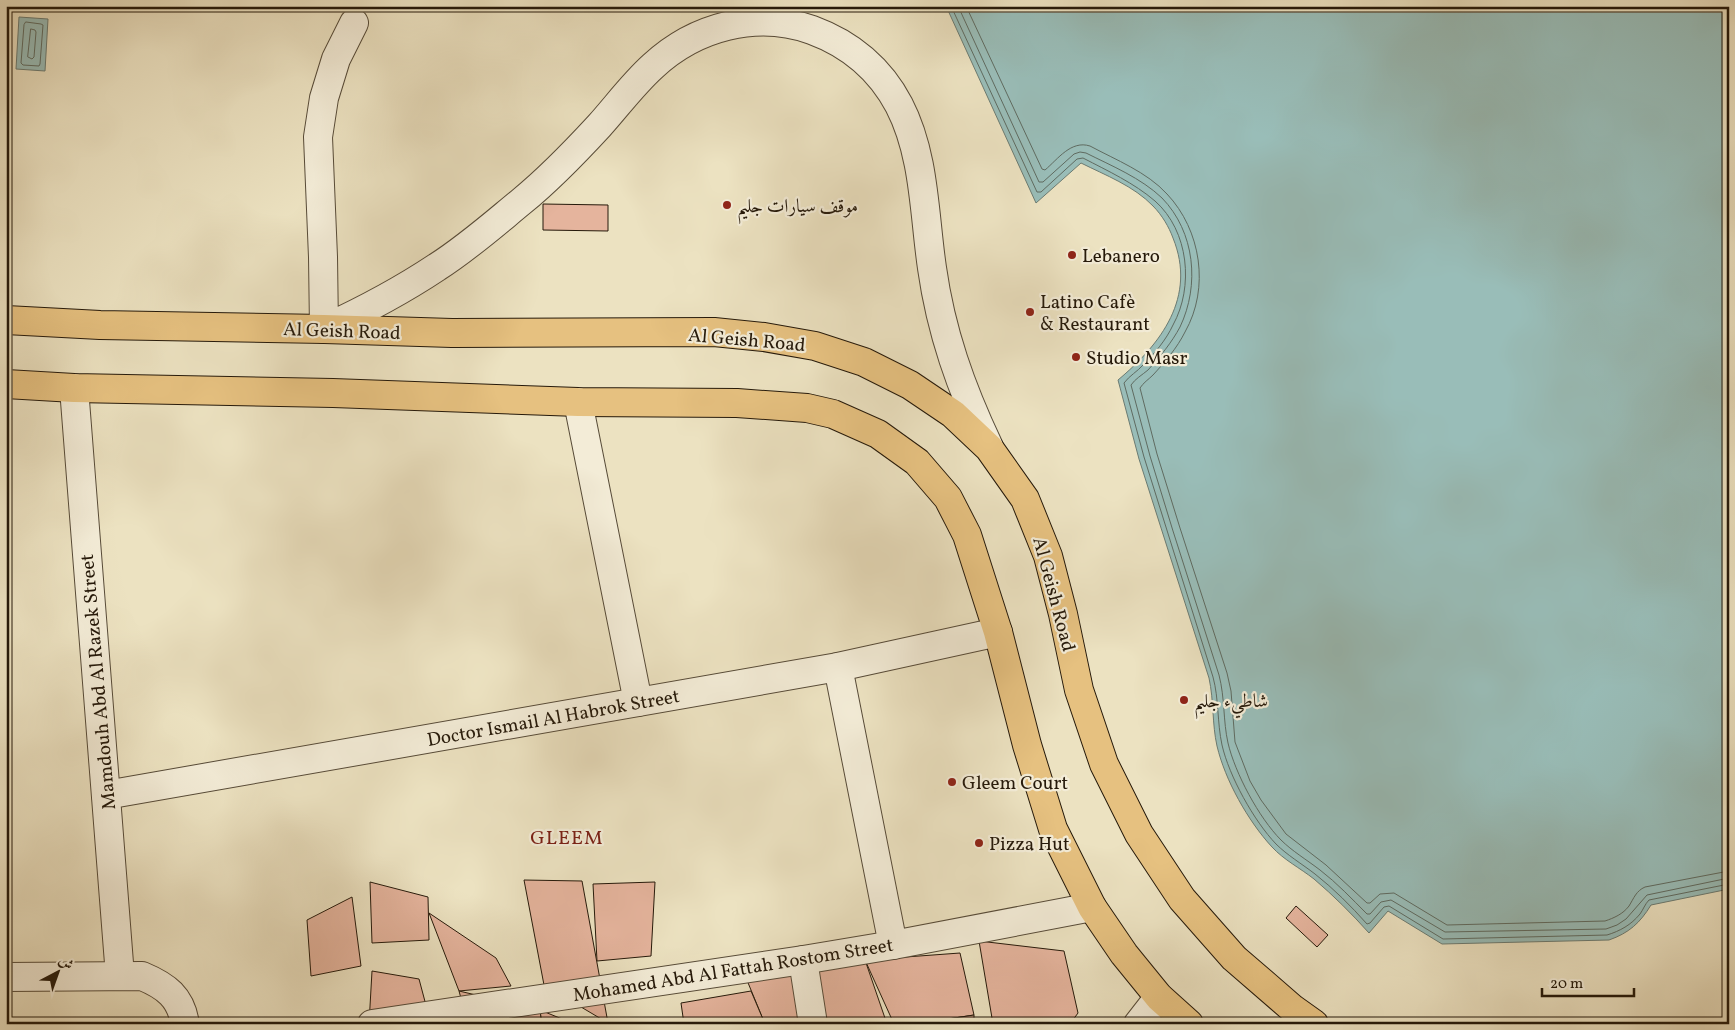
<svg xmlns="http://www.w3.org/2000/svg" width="1735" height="1030" font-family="Vollkorn,Amiri,serif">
<rect width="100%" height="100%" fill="#ece2c1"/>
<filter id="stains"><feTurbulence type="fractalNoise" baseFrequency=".004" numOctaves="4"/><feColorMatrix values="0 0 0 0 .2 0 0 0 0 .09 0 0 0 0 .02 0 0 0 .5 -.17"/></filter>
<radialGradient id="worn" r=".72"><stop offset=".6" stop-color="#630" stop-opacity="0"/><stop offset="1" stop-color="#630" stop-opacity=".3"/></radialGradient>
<g fill="#99bdb8" stroke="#6b7b72">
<path d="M946,6H1729V889L1651,905C1640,923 1629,933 1609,940L1442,944L1388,911L1369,933C1352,914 1334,896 1314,879C1300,868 1284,860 1272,847C1248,821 1225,780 1217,746C1212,724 1214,701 1209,678L1139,459L1118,380C1161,344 1197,297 1173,238C1169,227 1162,215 1153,206C1134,186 1105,175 1081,163L1036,203Z"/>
<path d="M19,17L48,19L45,71L16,69Z"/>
</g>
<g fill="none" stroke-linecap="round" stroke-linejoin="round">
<g stroke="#5f6b61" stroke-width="1">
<path d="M951,6L1037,192H1041L1077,159L1083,158C1108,171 1134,183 1155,201C1189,231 1194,287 1173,325C1166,340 1155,353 1143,365C1138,371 1129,376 1124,383L1144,457L1213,677C1219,699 1217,722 1222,745C1229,776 1254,821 1276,844C1287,855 1302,864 1315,874C1334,889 1351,906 1367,924L1370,923L1384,907L1389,906L1443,939L1607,935C1620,931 1631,925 1640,914C1643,910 1645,904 1649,900L1729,884"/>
<path d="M958,6L1039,182H1043L1074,154L1080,152L1086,153C1112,166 1141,178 1162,198C1195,232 1200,285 1180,327C1172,342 1160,357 1148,370C1142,375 1135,379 1131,385L1150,456L1173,531L1219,675C1225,698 1223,721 1228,743C1235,773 1259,818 1281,840C1292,851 1307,860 1320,870C1337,883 1352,899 1367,914H1370L1381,902L1391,900L1445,932L1606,929L1617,925L1626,919L1647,895L1729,878"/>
<path d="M966,6L1042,169L1045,170C1058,159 1071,140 1090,146C1116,160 1147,172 1167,194C1201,230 1210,288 1185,332C1177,348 1165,362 1153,375C1149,379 1143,383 1140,388L1157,454L1180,528L1227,673L1231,691L1235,742L1250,781L1261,800L1286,834L1326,865L1367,903H1370L1380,894L1394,893L1447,925L1605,921C1614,918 1623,914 1629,906C1634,898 1636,891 1645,887L1729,871"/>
<path d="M26,22L41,24L43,25L40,64L39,66L23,65L21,63L24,25Z"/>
<path d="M31,29L35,30L36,32L34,57L32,59L28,57Z"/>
</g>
</g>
<g fill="#e5b49d" stroke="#25190a">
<path d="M543,204L608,205V231L543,230Z"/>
<path d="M524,880L582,881L608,1023L544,985Z"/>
<path d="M370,882L428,897L429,940L372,943Z"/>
<path d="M655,882L651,956L597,961L593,884Z"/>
<path d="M352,897L361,966L311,976L307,920Z"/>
<path d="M1296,906L1328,935L1317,947L1286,918Z"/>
<path d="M429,913L496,958L511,986L459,991Z"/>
<path d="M979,941L1064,951L1078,1013L1070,1024H993Z"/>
<path d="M960,953L974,1015L915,1024H894L865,960Z"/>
<path d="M865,960L887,1024H765L744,973Z"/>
<path d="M372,971L419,979L431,1024H369Z"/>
<path d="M459,991L540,1010L542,1024H468Z"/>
<path d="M751,991L765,1024H684L681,1003Z"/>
<path d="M540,1010L567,1021L569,1024H542Z"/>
<path d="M974,1015V1024H915Z"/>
</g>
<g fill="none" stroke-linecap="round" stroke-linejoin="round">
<defs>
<g id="minor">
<path d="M354,23L336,59L324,98L318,137L323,257L324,329C363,311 401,291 437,267C467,248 494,224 522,201C549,179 575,152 599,126C617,106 633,84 653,66C695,27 756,10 812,30C850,44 880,69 899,105C925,155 924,214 932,268C941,332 961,388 989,447"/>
<path d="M74,388L120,976"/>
<path d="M578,402L638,702"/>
<path d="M838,667L893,945"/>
<path d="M106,795L838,667L998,632"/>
<path d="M803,960L813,1024"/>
<path d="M6,977L142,976C166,986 181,997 185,1024"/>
<path d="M372,1024L803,960L893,945L1092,907"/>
<path d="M1138,1024L1159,997"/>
</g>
<g id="highway">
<path d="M6,320L100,325L324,329L452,333L714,332L764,337L815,346L864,362L910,385L953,414L989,448L1025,499L1048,556L1063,614L1079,690L1104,764L1139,834L1182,899L1234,958L1293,1009L1314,1024"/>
<path d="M6,384L74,388L333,393L578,402L737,403L807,408L833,414L878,434L917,462L948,498L967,535L998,632L1027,745L1053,829L1092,907L1124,954L1159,997L1189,1024"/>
</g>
</defs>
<use href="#minor" stroke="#574b38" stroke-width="30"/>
<use href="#highway" stroke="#25190a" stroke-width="30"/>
<use href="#minor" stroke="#f3ecd7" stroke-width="28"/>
<use href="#highway" stroke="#e6c180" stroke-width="28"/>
</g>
<g fill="#8f2418" stroke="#f3ecd7" stroke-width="2">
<circle cx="727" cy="205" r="5"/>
<circle cx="1072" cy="255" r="5"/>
<circle cx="1030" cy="312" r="5"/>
<circle cx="1076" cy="357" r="5"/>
<circle cx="1184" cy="700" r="5"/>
<circle cx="952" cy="782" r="5"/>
<circle cx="979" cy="843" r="5"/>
</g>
<g text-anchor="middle" stroke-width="4.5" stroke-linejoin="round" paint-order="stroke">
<g font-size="19" fill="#25190a" stroke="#f3ecd7" text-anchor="start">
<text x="737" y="212">موقف سيارات جليم</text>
<text x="1082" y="262">Lebanero</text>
<text x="1040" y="308">Latino Cafè<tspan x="1040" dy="22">&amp; Restaurant</tspan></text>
<text x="1086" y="364">Studio Masr</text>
<text x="1194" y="707">شاطيء جليم</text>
<text x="962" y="789">Gleem Court</text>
<text x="989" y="850">Pizza Hut</text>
</g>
<g font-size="19" fill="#25190a" stroke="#f3ecd7">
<text transform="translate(342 330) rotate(2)" y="7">Al Geish Road</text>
<text transform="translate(747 339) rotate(5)" y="7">Al Geish Road</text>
<text transform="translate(1055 594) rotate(75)" y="7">Al Geish Road</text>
<text transform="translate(97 682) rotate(-95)" y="7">Mamdouh Abd Al Razek Street</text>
<text transform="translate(553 717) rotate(-10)" y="7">Doctor Ismail Al Habrok Street</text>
<text transform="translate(733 969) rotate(-9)" y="7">Mohamed Abd Al Fattah Rostom Street</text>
</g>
<g font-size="20" letter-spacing="1" fill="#7a1f14" stroke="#f3ecd7">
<text x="567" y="844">GLEEM</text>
</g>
</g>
<rect width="1735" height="1030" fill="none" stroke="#ece2c1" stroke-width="25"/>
<rect x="8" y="8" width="1720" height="1015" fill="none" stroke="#25190a" stroke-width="2.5"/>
<rect x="12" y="12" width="1710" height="1005" fill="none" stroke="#25190a"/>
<g transform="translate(58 972) rotate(41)" stroke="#f3ecd7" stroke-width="4" paint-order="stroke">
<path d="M0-4L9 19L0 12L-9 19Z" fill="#25190a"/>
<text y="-8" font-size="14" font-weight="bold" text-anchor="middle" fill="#25190a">ش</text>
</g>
<path d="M1542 988v8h92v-8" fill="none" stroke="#25190a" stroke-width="2.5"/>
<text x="1550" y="988" font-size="15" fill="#25190a" stroke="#f3ecd7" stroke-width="4" paint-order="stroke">20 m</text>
<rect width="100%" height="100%" filter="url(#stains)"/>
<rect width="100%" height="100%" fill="url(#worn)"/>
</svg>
